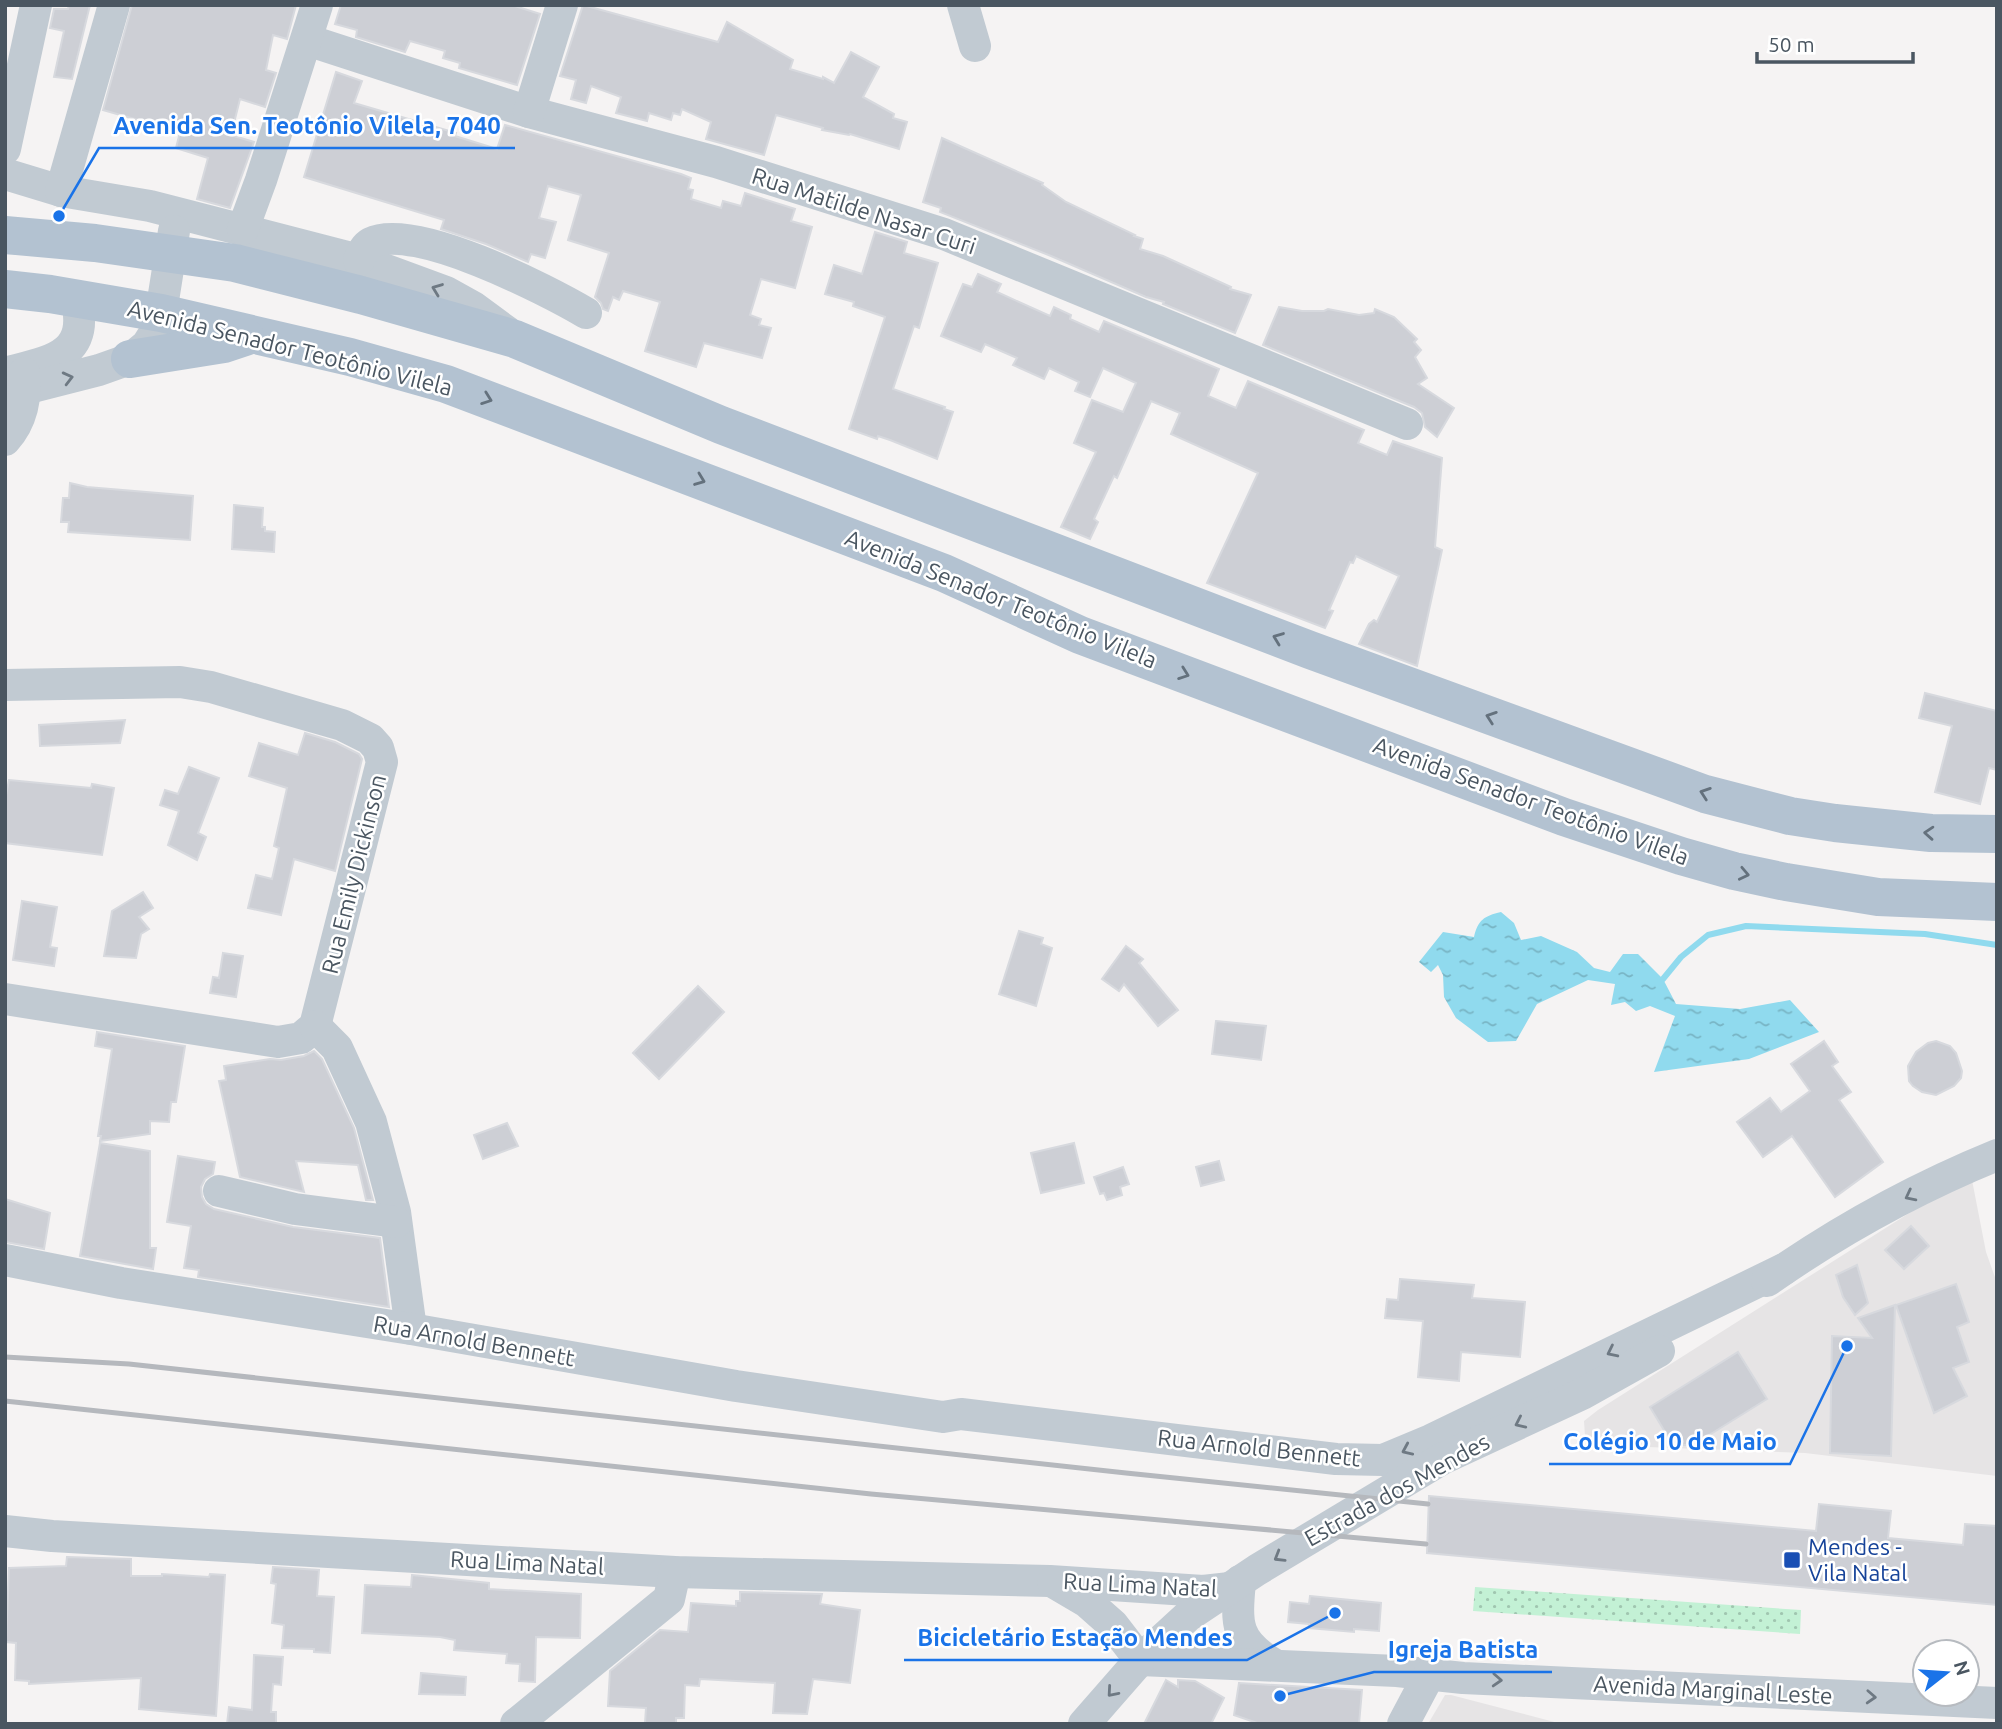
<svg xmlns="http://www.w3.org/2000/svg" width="2002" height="1729" font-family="Ubuntu,sans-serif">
<defs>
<pattern id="grass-dots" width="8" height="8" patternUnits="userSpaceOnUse" patternTransform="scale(1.75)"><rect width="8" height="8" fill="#c3f1d5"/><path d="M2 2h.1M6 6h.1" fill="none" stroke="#a0c6b0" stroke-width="1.8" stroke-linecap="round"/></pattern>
<pattern id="water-ripples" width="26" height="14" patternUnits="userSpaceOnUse" patternTransform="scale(1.75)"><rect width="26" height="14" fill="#90daee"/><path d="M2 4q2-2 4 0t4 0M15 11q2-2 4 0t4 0" fill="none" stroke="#78b4c4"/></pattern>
</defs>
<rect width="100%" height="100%" fill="#f5f3f3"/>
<g fill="#e6e4e5">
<path d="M1972,1180L1986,1252L1997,1283V1476L1805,1453L1594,1445L1585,1436L1584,1421L1598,1410L1922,1205Z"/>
<path d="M1445,1695H1451L1562,1724H1428Z"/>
</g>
<path fill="url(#grass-dots)" d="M1475,1587L1801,1610L1800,1634L1473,1611Z"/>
<path fill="url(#water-ripples)" d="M1501,912L1514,923L1521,940L1541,936L1577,952L1594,968L1610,972L1623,954H1638L1663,979L1676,1004L1740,1009L1790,1000L1819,1032L1749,1059L1654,1072L1675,1016L1650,1006L1636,1011L1625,1002L1611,1005L1615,984L1588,980L1537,1004L1516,1041L1488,1042L1456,1018L1444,997L1443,975L1438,965L1431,972L1419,962L1443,932L1474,937C1478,920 1484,916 1501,912Z"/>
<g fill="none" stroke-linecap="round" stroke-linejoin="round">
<path stroke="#90daee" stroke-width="6" d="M1663,979L1681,957L1708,935L1746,926L1925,934L1997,945"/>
</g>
<g fill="#cdcfd5" stroke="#d7d9de" stroke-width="2">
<path d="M69,5H90L72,79L54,77L64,31L50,28L54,9H68Z"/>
<path d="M132,5H296L287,39L273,35L266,70L276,73L265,107L240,99L231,135L254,142L230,208L197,199L208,158L176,148L180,132L103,110Z"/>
<path d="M341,5H512L540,14L517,85L459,68L460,63L443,58L445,51L410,41L405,52L356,37L357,30L335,24Z"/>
<path d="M583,5L718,42L727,22L793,60L790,69L823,79V77L834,83L851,52L879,67L863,97L894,114L893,118L907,122L899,149L850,134L849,135L822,130L823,128L776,115L764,155L706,139L711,122L682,109L680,115L673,113L671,120L649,113L647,121L616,113L621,97L591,86L586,103L571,99L576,80L560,76Z"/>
<path d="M336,72L362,81L354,103L456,133L455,136L497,149L505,125L681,174L691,178L688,189L693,190L691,199L721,208L723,201L741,206L745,193L795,209L791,221L812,227L795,288L761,279L750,315L761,319L759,325L771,328L762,358L704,343L696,367L645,351L660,302L623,291L619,300L613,297L608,311L603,309L601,303L595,297L609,253L568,240L581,195L548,186L539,218L556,222L545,258L531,254L528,262L486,244L441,229L444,220L304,177Z"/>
<path d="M942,138L1043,183L1042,185L1066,202L1135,235L1134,236L1143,239L1140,249L1163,256L1231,287L1230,289L1251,295L1235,333L1163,304L1164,302L1146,297L1051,256L940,212L941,208L923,202Z"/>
<path d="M875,232L907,242L904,253L938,263L919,328L914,326L893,389L945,407L944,409L953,412L937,459L890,440L878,436L877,439L849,429L885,317L853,306L854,302L825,294L834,265L862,274Z"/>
<path d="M978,274L1001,284L997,292L1050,316L1054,307L1071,315L1070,319L1099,332L1104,321L1219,369L1208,396L1236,408L1248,381L1364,430L1358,443L1387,455L1393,441L1442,458L1435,547L1442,550L1417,666L1359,644L1369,624L1374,620L1377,622L1399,576L1356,556L1353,563L1350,562L1329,610L1333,611L1325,628L1207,583L1258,473L1171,434L1180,413L1151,401L1117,478L1114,476L1094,519L1098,522L1090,539L1061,527L1096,452L1074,443L1092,400L1123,412L1136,383L1103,368L1090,397L1075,391L1079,382L1049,368L1044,379L1013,365L1017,358L985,344L981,352L941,336L963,284L972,287Z"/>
<path d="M1279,307L1302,311H1324L1328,309L1359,315L1374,313L1375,309L1394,317L1417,339L1414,342L1421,350L1415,357L1427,378L1418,384L1454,408L1437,437L1425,427L1422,413L1414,407L1263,345Z"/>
<path d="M70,483L87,487L193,496L190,540L68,532L69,522H61L63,498H69Z"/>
<path d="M234,505L263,508L262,527H265V531L275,532L274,552L232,549Z"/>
<path d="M1925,693L1997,711V770L1989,768L1980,804L1935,792L1952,726L1919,718Z"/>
<path d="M125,720L120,743L40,746L39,725Z"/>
<path d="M305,733L335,742L359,754L362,759L335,871L294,859L281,915L248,908L256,875L272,879L279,848L274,846L287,788L249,776L259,743L298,755Z"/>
<path d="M189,767L219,778L198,833L206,837L197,860L168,845L179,811L160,805L165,790L178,794Z"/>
<path d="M9,780L91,788L92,784L114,788L102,855L5,843V800Z"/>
<path d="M143,892L153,908L139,917L149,929L141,934L136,958L104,956L112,911Z"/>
<path d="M22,901L57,907L50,947L57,948L54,966L13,960Z"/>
<path d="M1019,931L1043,938L1041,944L1052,948L1036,1006L999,994Z"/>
<path d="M1126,946L1143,959L1139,963L1178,1010L1158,1026L1124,984L1119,991L1102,979Z"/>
<path d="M223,953L243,956L236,997L210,993L213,977L219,978Z"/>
<path d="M698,986L724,1012L659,1079L633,1053Z"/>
<path d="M1216,1021L1266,1026L1261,1060L1212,1054Z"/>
<path d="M97,1032L185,1046L176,1102H171L169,1122L150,1121V1134L100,1141L101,1136H98L112,1049L95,1046Z"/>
<path d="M1824,1041L1838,1062L1832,1066L1851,1092L1839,1100L1883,1162L1835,1197L1792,1136L1763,1157L1737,1122L1770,1098L1781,1112L1810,1091L1791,1064Z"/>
<path d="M1936,1041L1950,1046L1956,1053L1962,1071L1961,1078L1954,1086L1936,1095L1922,1092L1913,1086L1909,1081L1908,1066L1916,1052L1928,1043Z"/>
<path d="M314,1051L322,1059L354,1128L373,1200H366L358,1165L296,1161L304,1192L240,1177L219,1081L226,1080L224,1066L270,1059L281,1060L304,1056Z"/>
<path d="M507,1123L518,1146L483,1159L474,1135Z"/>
<path d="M100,1143L150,1151V1248H156L153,1269L80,1256Z"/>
<path d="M1074,1143L1084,1183L1041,1193L1031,1153Z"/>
<path d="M178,1156L215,1162L213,1174L205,1179L201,1187L202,1197L206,1204L214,1209L293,1227L380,1238L389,1307L198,1277L199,1270L184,1268L191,1226L167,1222Z"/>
<path d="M1219,1161L1224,1180L1201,1186L1196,1167Z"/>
<path d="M1123,1167L1129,1184L1120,1187L1122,1195L1107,1200L1104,1193L1100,1194L1094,1177Z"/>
<path d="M5,1199L50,1213L44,1249L5,1242Z"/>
<path d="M1911,1226L1929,1246L1904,1269L1885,1250Z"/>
<path d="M1857,1265L1868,1303L1855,1315L1843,1297L1836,1275Z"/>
<path d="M1400,1279L1474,1285L1472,1298L1525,1302L1520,1357L1461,1352L1459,1381L1418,1377L1423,1321L1385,1318L1387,1299L1398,1300Z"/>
<path d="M1956,1284L1969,1322L1957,1327L1969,1362L1953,1368L1967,1396L1934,1413L1896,1305Z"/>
<path d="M1895,1305L1891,1456L1830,1453L1832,1336L1872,1338L1858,1318Z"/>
<path d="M1738,1352L1767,1399L1693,1445H1673L1650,1407Z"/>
<path d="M1429,1496L1816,1531L1819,1504L1891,1511L1888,1538L1963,1545L1965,1524L1997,1526V1605L1427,1553Z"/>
<path d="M67,1557L131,1559V1576H162V1574L209,1577L210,1574L225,1575L216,1716L139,1709L141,1678L29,1684V1681L15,1680L16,1643L6,1642L9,1568L66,1566Z"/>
<path d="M273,1567L319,1570L317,1596L334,1597L330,1653L314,1652V1649L282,1648L284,1625L272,1623L276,1584L271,1583Z"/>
<path d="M412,1575L489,1583V1589L581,1594L580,1638L536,1637L535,1682L519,1681L520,1664L506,1663L507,1654L454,1650L455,1640L440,1637L362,1633L365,1585L411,1587Z"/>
<path d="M740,1592L822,1594L820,1604L860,1610L850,1683L813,1679L807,1714L773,1713L775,1683L700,1679L699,1686L685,1685L684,1718H676V1724L645,1723L646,1708L608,1706L610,1671L660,1630L688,1632L691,1603L736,1606V1601H740Z"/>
<path d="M1310,1596L1381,1603L1379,1631L1354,1629V1632L1309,1628V1624L1288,1622L1290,1602L1309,1604Z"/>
<path d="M254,1655L283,1657L281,1685L273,1684L271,1712H276V1724H227L229,1707L252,1710Z"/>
<path d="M421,1673L466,1677L465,1695L419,1694Z"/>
<path d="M1166,1680L1178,1687V1680L1195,1681L1224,1698L1211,1724H1144Z"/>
<path d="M1239,1683L1362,1690L1359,1724H1260L1234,1715Z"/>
</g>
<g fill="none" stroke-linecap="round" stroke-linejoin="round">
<g stroke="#c1cad2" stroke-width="32">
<path d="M963,5L975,46"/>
<path d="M307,40L529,112L716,162L944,234L1407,424"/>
<path d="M529,112L562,5"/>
<path d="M5,149L36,5"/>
<path d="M5,174L61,191L150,206L359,260L446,292L473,307L507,332"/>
<path d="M61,191L114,5"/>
<path d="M243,229L261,180L317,5"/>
<path d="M359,260C362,254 364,247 371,243C413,221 547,290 586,313"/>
<path d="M5,373C51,361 91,356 76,298"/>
<path d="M5,394L99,370L130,359L147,345L159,326L174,231"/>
<path d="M5,440C22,422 27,396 24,373"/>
<path d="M5,685L180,682L211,687L342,725L370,739L378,748L382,762L315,1026L301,1038L278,1042L5,999"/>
<path d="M315,1026L337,1048L371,1122L395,1212L411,1329"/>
<path d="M219,1191L295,1209L396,1222"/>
<path d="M5,1260L121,1283L411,1329L736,1386L943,1417L961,1414L1336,1459L1383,1460L1431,1440L1784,1269"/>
<path d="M1767,1281C1838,1231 1916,1188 1997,1155"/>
<path d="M5,1531L52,1536L675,1572L1050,1581L1203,1591L1230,1588"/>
<path d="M1240,1581C1236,1625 1235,1641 1275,1665"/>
<path d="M1053,1582L1087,1602L1113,1625L1140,1660"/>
<path d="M1140,1660L1397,1671L1463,1678L1997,1703"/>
<path d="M516,1724L669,1599L675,1572"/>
<path d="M1084,1724L1140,1660L1188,1616L1257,1570L1442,1459L1582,1394L1659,1351"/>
<path d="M1403,1724L1429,1675"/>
</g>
<g stroke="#b3c2d1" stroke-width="38">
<path d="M5,235L95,243L235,263L361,295L515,339L721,425L1310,650L1705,794L1790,816L1835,823L1931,833L1997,834"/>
<path d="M5,289L50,294L161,313L350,357L446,384L944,573L1080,635L1564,817L1681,856L1734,871L1786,882L1878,897L1997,902"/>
<path d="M130,359L224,344L245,337"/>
</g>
<g stroke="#b5b8bd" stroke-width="5">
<path d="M5,1357L129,1364L1126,1473L1428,1504"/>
<path d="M5,1401L871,1494L1426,1544"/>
</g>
</g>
<defs><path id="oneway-chevron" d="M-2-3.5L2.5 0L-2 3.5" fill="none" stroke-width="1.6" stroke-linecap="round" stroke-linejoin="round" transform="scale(1.75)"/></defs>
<g stroke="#6e7983">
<use href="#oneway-chevron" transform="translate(437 289) rotate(-159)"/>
<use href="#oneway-chevron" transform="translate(68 378) rotate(-14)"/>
<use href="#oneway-chevron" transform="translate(1910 1196) rotate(153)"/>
<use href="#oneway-chevron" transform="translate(1612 1352) rotate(154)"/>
<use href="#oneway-chevron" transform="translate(1520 1423) rotate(155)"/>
<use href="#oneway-chevron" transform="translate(1407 1450) rotate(156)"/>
<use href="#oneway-chevron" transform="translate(1279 1557) rotate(149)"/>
<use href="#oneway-chevron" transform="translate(1497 1680) rotate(3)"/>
<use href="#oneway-chevron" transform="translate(1112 1692) rotate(131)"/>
<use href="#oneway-chevron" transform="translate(1871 1697) rotate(3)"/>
</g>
<g stroke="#64717d">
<use href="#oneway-chevron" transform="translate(487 399) rotate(20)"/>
<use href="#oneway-chevron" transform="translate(700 480) rotate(21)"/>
<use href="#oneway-chevron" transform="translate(1278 638) rotate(-159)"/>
<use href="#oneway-chevron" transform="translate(1184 674) rotate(20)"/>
<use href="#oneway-chevron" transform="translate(1491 717) rotate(-161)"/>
<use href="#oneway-chevron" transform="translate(1705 793) rotate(-161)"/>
<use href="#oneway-chevron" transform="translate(1929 833) rotate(-176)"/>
<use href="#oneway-chevron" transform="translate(1744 874) rotate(12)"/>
</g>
<rect fill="#1a4fb4" stroke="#fff" stroke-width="2.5" x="1783" y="1551" width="18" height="18" rx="3.5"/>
<g text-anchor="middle" stroke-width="5" stroke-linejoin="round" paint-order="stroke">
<g font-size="23" fill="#4a5661" stroke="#fff">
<text transform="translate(864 211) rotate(18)" y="8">Rua Matilde Nasar Curi</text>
<text transform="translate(290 348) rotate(14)" y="8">Avenida Senador Teotônio Vilela</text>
<text transform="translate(1001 599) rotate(22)" y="8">Avenida Senador Teotônio Vilela</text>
<text transform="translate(1531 801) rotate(20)" y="8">Avenida Senador Teotônio Vilela</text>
<text transform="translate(354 874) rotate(-76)" y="8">Rua Emily Dickinson</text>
<text transform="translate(474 1341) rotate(10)" y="8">Rua Arnold Bennett</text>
<text transform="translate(1259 1448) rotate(6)" y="8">Rua Arnold Bennett</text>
<text transform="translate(1397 1490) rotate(-29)" y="8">Estrada dos Mendes</text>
<text transform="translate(527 1563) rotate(3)" y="8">Rua Lima Natal</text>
<text transform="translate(1140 1585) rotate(3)" y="8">Rua Lima Natal</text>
<text transform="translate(1713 1690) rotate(3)" y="8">Avenida Marginal Leste</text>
</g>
<g font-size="23" fill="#164399" stroke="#fff" text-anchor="start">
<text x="1808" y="1555">Mendes -<tspan x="1808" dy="26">Vila Natal</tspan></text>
</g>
</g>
<path fill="none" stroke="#1a73e8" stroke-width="2.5" d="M59 216L99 148H515M1847 1346L1790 1464H1549M1335 1613L1247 1660H904M1280 1696L1374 1672H1552"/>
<g fill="#1a73e8" stroke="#fff" stroke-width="2.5">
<circle cx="59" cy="216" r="7"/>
<circle cx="1847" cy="1346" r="7"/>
<circle cx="1335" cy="1613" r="7"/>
<circle cx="1280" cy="1696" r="7"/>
</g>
<g font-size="24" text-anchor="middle" font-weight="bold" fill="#1a73e8" stroke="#fff" stroke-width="5" stroke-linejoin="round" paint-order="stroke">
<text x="307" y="134">Avenida Sen. Teotônio Vilela, 7040</text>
<text x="1670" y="1450">Colégio 10 de Maio</text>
<text x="1075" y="1646">Bicicletário Estação Mendes</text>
<text x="1463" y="1658">Igreja Batista</text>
</g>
<rect width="2002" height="1729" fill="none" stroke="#4a5661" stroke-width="14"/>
<g transform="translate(1946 1673) rotate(73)"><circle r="33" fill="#ffffff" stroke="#b7bbc0" stroke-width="2"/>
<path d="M0-5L12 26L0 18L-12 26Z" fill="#1a73e8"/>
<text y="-10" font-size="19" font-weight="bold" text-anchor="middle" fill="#4a5661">N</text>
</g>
<path d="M1757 52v10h156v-10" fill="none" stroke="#4a5661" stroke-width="3.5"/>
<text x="1768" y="52" font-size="21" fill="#4a5661" stroke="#ffffff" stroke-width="5" paint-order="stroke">50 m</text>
</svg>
